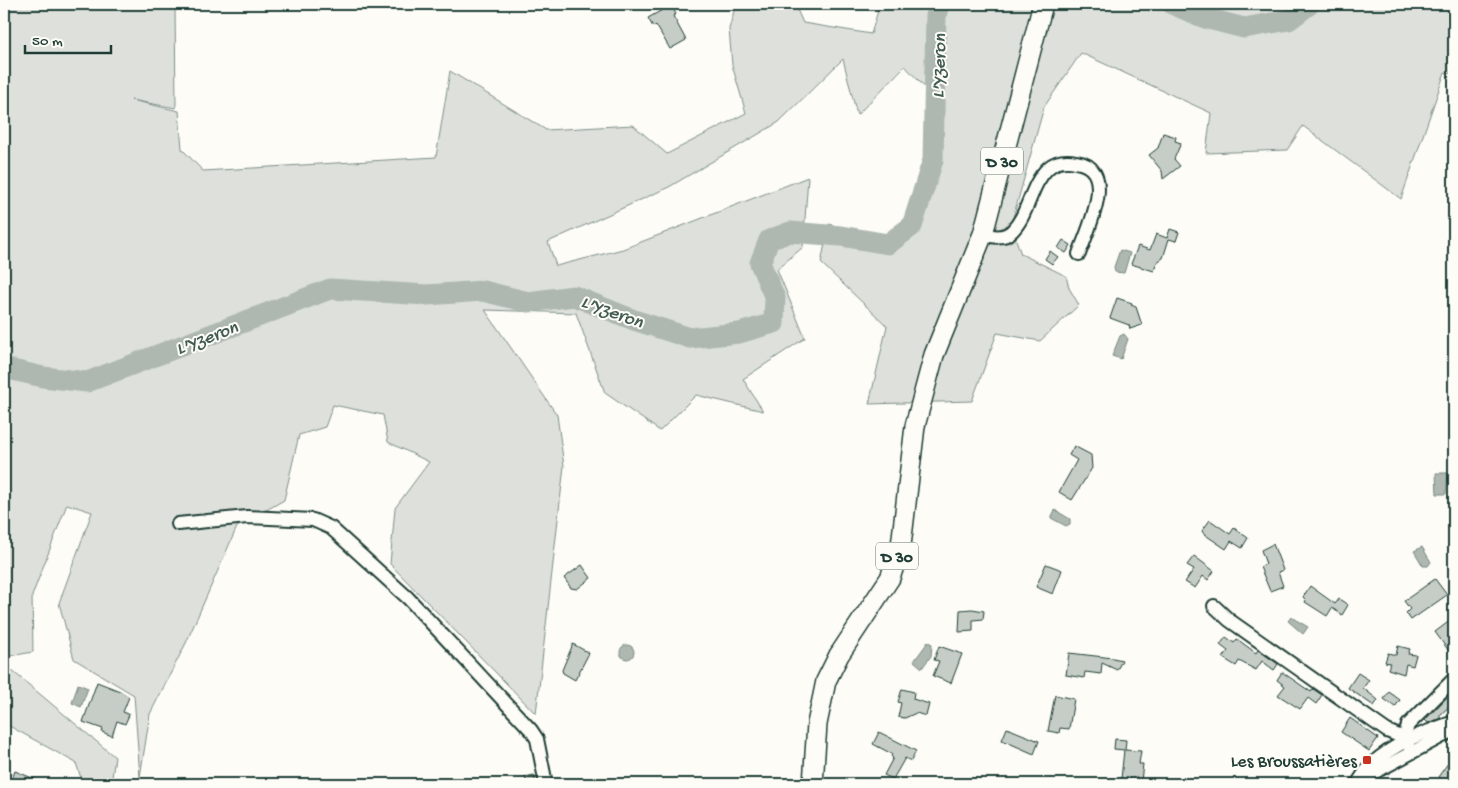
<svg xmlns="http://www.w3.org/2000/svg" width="1458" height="788" font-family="'Gochi Hand',sans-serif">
<rect width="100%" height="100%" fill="#fdfcf7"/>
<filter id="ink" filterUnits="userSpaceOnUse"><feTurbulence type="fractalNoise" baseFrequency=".02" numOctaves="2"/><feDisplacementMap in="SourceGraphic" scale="10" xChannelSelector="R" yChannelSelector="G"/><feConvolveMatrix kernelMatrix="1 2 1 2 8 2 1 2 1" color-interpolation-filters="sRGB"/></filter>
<g filter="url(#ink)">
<g fill="#dde0db" stroke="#7e8e88">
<path d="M4,4H175L176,108L131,100L179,111L182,149L203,171L436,157L450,71L546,130L633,125L667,154L746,113L732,65L729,29L736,4H792L795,5L803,23L871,34L880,4H1454V75L1445,72L1401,199L1303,126L1287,150L1206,153L1211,113L1081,53L1044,107L1011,225L1021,254L1066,276L1069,288L1079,305L1040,341L997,333L972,401L869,404L887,326L821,263L829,224L886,239L907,223L926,162L930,93L905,66L857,115L843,59L779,122L669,187L548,242L556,266L623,249L808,177L803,247L777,269L805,338L743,379L763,411L696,395L660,431L605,393L576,313L485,310L557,415L564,466L536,714L390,564L395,508L429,462L388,442L383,415L333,405L325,427L299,435L284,500L237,527L186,643L150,714L140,777L134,695L74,659L59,603L92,512L67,504L32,596L33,652L4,657Z"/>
<path d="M4,664L115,757L111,784H83L76,763L4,723Z"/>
</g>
<g fill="#aeb8b1" stroke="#75877f">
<path d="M1120,250L1130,253L1124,273L1115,272L1114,267Z"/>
<path d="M1124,334L1128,339L1121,359L1112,356L1120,336Z"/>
<path d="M1436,473H1448L1446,494H1437Z"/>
<path d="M1055,510L1070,519V524L1066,526L1051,518Z"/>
<path d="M1422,547L1431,562L1428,566H1423L1414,551Z"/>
<path d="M1291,617L1308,627L1303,634L1288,621Z"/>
<path d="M928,642L932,644L931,656L922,668L914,661Z"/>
<circle cx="627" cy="652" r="7"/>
<path d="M78,684L88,688L81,707L72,703Z"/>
</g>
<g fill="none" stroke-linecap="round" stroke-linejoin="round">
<g stroke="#aeb8b1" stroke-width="21">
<path d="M1172,4L1205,18L1244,28L1289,20L1310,4"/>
<path d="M4,368L43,377L87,382L330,289L427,295L483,291L528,302L574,296L634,320L690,338L739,333L774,323L775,298L760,263L769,240L790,232L841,236L888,244L912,226L933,160L936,16L939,4"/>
</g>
</g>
<g fill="#c6cdc7" stroke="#1f3d34">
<path d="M671,5L676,14L673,16L686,40L670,49L656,25L653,27L648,18Z"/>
<path d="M1163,133L1176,137L1175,141L1181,143L1174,159L1180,166L1163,179L1162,171L1149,155L1158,148Z"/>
<path d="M1170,229L1179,232L1176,241L1169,239L1163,258L1157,262L1154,271L1131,264L1138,246L1150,250L1156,234L1167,238Z"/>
<path d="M1063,240L1071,245L1066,253L1058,248Z"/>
<path d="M1050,251L1058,257L1052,264L1045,259Z"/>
<path d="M1117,298L1132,303L1131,305L1136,307L1142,325L1130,329L1129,325L1110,318Z"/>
<path d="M1074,446L1091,455L1092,468L1072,500L1059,492L1077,460L1069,455Z"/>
<path d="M1210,520L1230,534L1234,528L1248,538L1242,548L1231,541L1226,549L1204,534L1202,531Z"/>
<path d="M1273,544L1283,570L1278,572L1283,586L1270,591L1260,567L1266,564L1261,550Z"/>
<path d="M1194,556L1214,571L1208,580L1203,576L1195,588L1185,582L1194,569L1187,565Z"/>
<path d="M1046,564L1062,570L1053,594L1036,587Z"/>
<path d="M582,565L591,578L577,589L571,588L564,578Z"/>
<path d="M1435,579L1447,595L1411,620L1406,613L1410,609L1404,601Z"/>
<path d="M1310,586L1335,604L1339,599L1348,605L1342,615L1332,608L1327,616L1305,602L1306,600L1303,597Z"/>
<path d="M972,609L984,611L983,619L973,620V631L959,632L960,610Z"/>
<path d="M1451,620L1454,625V658L1435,632Z"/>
<path d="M1226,637L1234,643L1237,639L1256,653L1258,650L1278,664L1274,670L1262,661L1256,670L1239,661L1236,666L1223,658L1228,651L1220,645Z"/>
<path d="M573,644L589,653L575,680L563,673L562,670Z"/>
<path d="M939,646L962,654L951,683L933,676L939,661L934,660Z"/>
<path d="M1398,646L1410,649L1408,654L1416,655L1413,666L1406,664L1404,674L1388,669L1390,663L1385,662L1388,653L1396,655Z"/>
<path d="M1069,653L1113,658L1122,660L1117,670L1102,663L1101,674L1085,672L1084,678L1066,675Z"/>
<path d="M1282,672L1311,692L1313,689L1322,695L1316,704L1308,698L1300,709L1278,695L1285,686L1277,680Z"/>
<path d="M1358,673L1369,680L1363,688L1378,700L1374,706L1348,688Z"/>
<path d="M97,682L120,691L129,697L123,712L129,715L125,724L117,721L112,736L102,732L103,729L83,722Z"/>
<path d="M902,689L914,692L913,699L929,704L926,716L916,713L905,718L898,717L901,703L898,702Z"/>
<path d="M1454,690V702L1439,716L1441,718L1428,723L1425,720Z"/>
<path d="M1389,692L1400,700L1395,707L1384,699Z"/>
<path d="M1055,695L1074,699L1069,729L1060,728L1059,733L1048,731Z"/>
<path d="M1350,718L1378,738L1369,751L1341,732Z"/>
<path d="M1007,728L1039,741L1034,754L1002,740Z"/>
<path d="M879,732L916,751L911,761L905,758L893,779L884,775L893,758L891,756L892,754L873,744Z"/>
<path d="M1115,739L1126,740L1125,750L1141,751L1139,764H1143L1141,781L1121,779L1124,750L1114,749Z"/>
<path d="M1454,755V780L1451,784H1449L1438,777Z"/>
<path d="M15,771L47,784H10Z"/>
<path d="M534,775L536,784H527L525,777Z"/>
</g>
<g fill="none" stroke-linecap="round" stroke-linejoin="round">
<defs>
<g id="street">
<path d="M983,234C993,237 1004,239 1012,231C1029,214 1030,185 1048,168C1056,161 1066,160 1076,162C1119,168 1087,231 1079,254"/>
<path d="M178,524L247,517L313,520L331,528L408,598L531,730L537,739L546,784"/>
<path d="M1214,606L1229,620L1387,731L1404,738"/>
<path d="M1408,745L1404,738L1408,725L1454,679"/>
<path d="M1364,778L1454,730"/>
<path d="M1357,784C1362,778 1365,770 1371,765C1394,743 1425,732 1454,722"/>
</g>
<path id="primary" d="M813,784L817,724L826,681L839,655L890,578L901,546L915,426L934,355L983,234L1043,4"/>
</defs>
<use href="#street" stroke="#1f3d34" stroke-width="16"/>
<use href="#primary" stroke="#1f3d34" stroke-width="22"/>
<use href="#street" stroke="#fdfcf7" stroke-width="12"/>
<use href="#primary" stroke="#fdfcf7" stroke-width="19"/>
</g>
</g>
<rect fill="#c8321e" stroke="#fdfcf7" stroke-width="2" x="1362" y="755" width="10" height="10" rx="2.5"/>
<g text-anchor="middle" stroke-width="4" stroke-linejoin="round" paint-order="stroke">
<g fill="#fdfcf7" stroke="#62766e" stroke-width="1">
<rect x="981" y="147.5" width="42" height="27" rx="4"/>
<rect x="876" y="542.5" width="42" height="27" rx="4"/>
</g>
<g font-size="16" font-weight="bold" fill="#1f3d34">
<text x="1002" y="167">D 30</text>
<text x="897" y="562">D 30</text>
</g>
<g font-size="18" fill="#1f3d34" stroke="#fdfcf7" text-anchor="end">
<text x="1357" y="766">Les Broussatières</text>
</g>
<g font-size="19" font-style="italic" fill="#435c53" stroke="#fdfcf7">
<text transform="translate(937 66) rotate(-88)" y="7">L'Yzeron</text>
<text transform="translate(613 310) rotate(20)" y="7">L'Yzeron</text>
<text transform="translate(206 336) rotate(-21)" y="7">L'Yzeron</text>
</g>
</g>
<rect width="1458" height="788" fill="none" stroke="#fdfcf7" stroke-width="20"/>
<rect x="10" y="10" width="1438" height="768" fill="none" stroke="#1f3d34" stroke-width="2" filter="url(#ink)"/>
<path d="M25 45v8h86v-8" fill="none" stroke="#1f3d34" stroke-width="2.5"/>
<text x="32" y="45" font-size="15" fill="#1f3d34" stroke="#fdfcf7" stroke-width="4" paint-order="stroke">50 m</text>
</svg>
